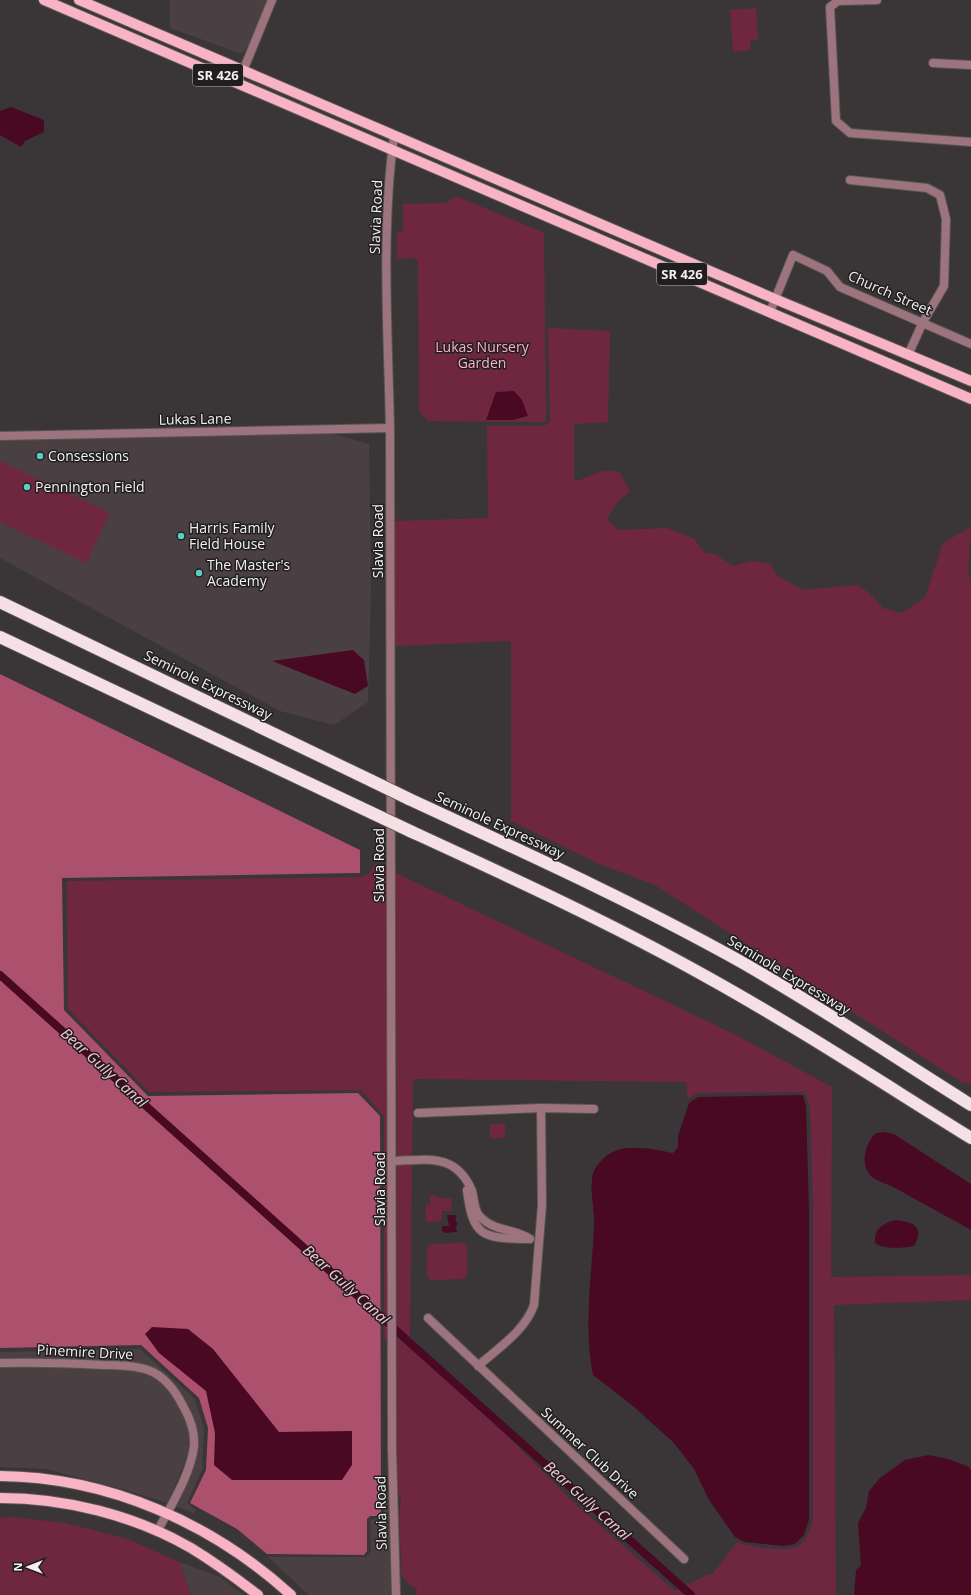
<svg xmlns="http://www.w3.org/2000/svg" width="971" height="1595" font-family="'Open Sans',sans-serif">
<rect width="100%" height="100%" fill="#3a3637"/>
<g fill="#4a4043">
<path d="M170,0H268L248,47L242,54L170,28Z"/>
<path d="M319,430L369,444L371,587L368,702L334,725L280,711L0,558V436Z"/>
<path d="M140,1349L195,1399L204,1429L202,1470L187,1503L196,1510L194,1513L175,1506L195,1460L198,1445L197,1427L192,1413L171,1379L151,1367L130,1362L51,1358L0,1359V1352Z"/>
<path d="M50,1365L129,1370L146,1374L165,1385L184,1416L189,1429L190,1445L187,1458L167,1503L123,1489L46,1469L0,1467V1366Z"/>
<path d="M385,1493L389,1494L391,1595H309L268,1557H366L371,1551L370,1520L377,1519L384,1514Z"/>
<path d="M179,1562L220,1577L244,1595H191Z"/>
</g>
<g fill="#6f2740">
<path d="M756,8L758,40H750L751,50L733,52L730,10Z"/>
<path d="M456,196L544,233L546,422L428,421L419,411L418,261L415,258L397,259V232H403V204L446,203Z"/>
<path d="M548,328L610,331L608,422L574,424V480C588,482 598,465 620,473L630,491L617,502L607,519L618,530L667,528L693,538L705,553L715,554L733,566L752,561L770,564L778,576L803,590L857,585L868,592L883,608L901,613L925,598L943,543L971,527L968,572L971,583V1083H963L655,885L599,864L511,821V641L395,646V521L488,518L487,426H544L550,422Z"/>
<path d="M0,461L110,513L86,563L0,522Z"/>
<path d="M376,863L388,869V1341L384,1338V1116L362,1091L358,1090L149,1092L68,1009L67,881L360,877L369,874Z"/>
<path d="M396,873L734,1034L832,1087L831,1277L971,1275V1300L834,1305L836,1595H416L417,1588L412,1587L402,1576L399,1519L401,1496L398,1495L397,1448V1164H412L410,1337L570,1499L675,1591L709,1574L712,1575L737,1542C747,1547 787,1552 797,1547C807,1541 810,1530 813,1520V1209L810,1106L806,1094L803,1092L697,1093L688,1099L686,1082L413,1079L412,1156L397,1157Z"/>
<rect x="490" y="1124" width="15" height="14"/>
<path d="M432,1195L437,1197L452,1199L451,1211H442V1221L426,1222V1205H430V1197Z"/>
<path d="M464,1243L467,1247V1276L464,1279L431,1280L427,1276V1248L430,1244Z"/>
<path d="M13,1517L66,1523L128,1539L179,1562L191,1595H0V1518Z"/>
</g>
<path fill="#ab516e" d="M0,674L360,850V873L62,878L64,1010L148,1096L358,1093L380,1116L381,1512L376,1516H370L367,1519V1551L364,1555L267,1554L237,1529L190,1503L206,1470L208,1428L199,1398L141,1345L0,1348Z"/>
<g fill="#4a0923">
<path d="M11,107L44,120V132L25,141L21,147L0,135V111Z"/>
<path d="M514,391L522,400L528,416L513,420H486L496,392Z"/>
<path d="M353,650L364,660L368,686L355,694L272,661Z"/>
<path d="M803,1095L806,1106L809,1209V1520L804,1535L795,1544L783,1546L744,1542L735,1537L709,1500L694,1469L674,1443L633,1406L593,1375C583,1326 592,1275 594,1226C595,1211 590,1195 592,1180C592,1171 597,1165 603,1159C620,1141 652,1149 673,1153L678,1147V1136L689,1103L698,1097Z"/>
<path d="M884,1132L894,1134L971,1184V1230C946,1216 920,1202 895,1188C888,1184 878,1182 872,1177C859,1165 865,1143 876,1133Z"/>
<path d="M447,1215H457L455,1220L457,1222L456,1228L457,1232L445,1233L442,1231V1226H449Z"/>
<path d="M896,1220C914,1222 925,1227 914,1246C903,1248 885,1250 875,1243C874,1227 884,1223 896,1220Z"/>
<path d="M152,1327L188,1329L213,1349L279,1432L352,1431V1465L342,1480H232L214,1465L215,1433L206,1391L159,1353L145,1334Z"/>
<path d="M928,1455L948,1459L969,1467L971,1470V1595H854L856,1570L861,1565L858,1523L866,1508L869,1491L880,1478L905,1460Z"/>
</g>
<g fill="none" stroke-linecap="round" stroke-linejoin="round">
<path stroke="#4a0923" stroke-width="8" d="M0,975L691,1595"/>
<defs>
<g id="minor">
<path d="M877,0L838,1L830,7L836,121L850,133L971,142"/>
<path d="M933,63L971,65"/>
<path d="M243,71L272,0"/>
<path d="M394,136C381,231 388,333 390,428L392,1448L396,1595"/>
<path d="M850,180L927,188L940,195L946,219L944,286L923,322L908,355"/>
<path d="M770,312L793,255L827,271L840,287L971,344"/>
<path d="M0,436L390,428"/>
<path d="M418,1113L541,1108L594,1109"/>
<path d="M393,1161C426,1160 456,1152 472,1191C474,1198 474,1208 478,1214C491,1232 515,1228 530,1239"/>
<path d="M467,1190C473,1237 482,1238 527,1239"/>
<path d="M428,1318L684,1559"/>
<path d="M0,1363C35,1362 68,1363 103,1365C117,1365 134,1365 148,1370C165,1376 175,1390 183,1406C190,1418 195,1432 194,1446C191,1474 170,1507 157,1532"/>
<path d="M478,1366C498,1348 525,1331 534,1305L542,1205L541,1108"/>
</g>
<g id="major">
<path d="M44,0L971,399"/>
<path d="M79,0L775,299L971,381"/>
<path d="M0,1476C108,1477 212,1523 291,1595"/>
<path d="M0,1498C65,1498 134,1515 191,1548C214,1562 236,1578 258,1595"/>
</g>
<g id="highway">
<path d="M0,602L372,781"/>
<path d="M0,637L372,813"/>
<path d="M409,799C519,850 630,900 736,959C816,1004 893,1056 971,1105"/>
<path d="M410,831C510,877 611,923 707,977C797,1027 884,1084 971,1138"/>
</g>
</defs>
<use href="#minor" stroke="#585455" stroke-width="10"/>
<use href="#major" stroke="#585455" stroke-width="12"/>
<use href="#highway" stroke="#585455" stroke-width="14"/>
<use href="#minor" stroke="#9d747e" stroke-width="8"/>
<use href="#major" stroke="#f8b3c5" stroke-width="10"/>
<use href="#highway" stroke="#f5e0e5" stroke-width="12"/>
<defs>
<g id="highway-bridge">
<path d="M372,781L409,799"/>
<path d="M372,813L410,831"/>
</g>
</defs>
<use href="#highway-bridge" stroke="#585455" stroke-width="14" stroke-linecap="butt"/>
<use href="#highway-bridge" stroke="#f5e0e5" stroke-width="12"/>
</g>
<g fill="#5acebc" stroke="#201e1f" stroke-width="1.5">
<circle cx="40" cy="456" r="4"/>
<circle cx="27" cy="487" r="4"/>
<circle cx="181" cy="536" r="4"/>
<circle cx="199" cy="573" r="4"/>
</g>
<g text-anchor="middle" stroke-width="3" stroke-linejoin="round" paint-order="stroke">
<g fill="#201e1f" stroke="#b4b1b1" stroke-width="1">
<rect x="193" y="64" width="50" height="22" rx="3"/>
<rect x="657" y="263" width="50" height="22" rx="3"/>
</g>
<g font-size="13" font-weight="bold" fill="#f3f0f0">
<text x="218" y="80">SR 426</text>
<text x="682" y="279">SR 426</text>
</g>
<g font-size="14" fill="#f3f0f0" stroke="#201e1f">
<text transform="translate(376 217) rotate(-88)" y="5">Slavia Road</text>
<text transform="translate(890 293) rotate(24)" y="5">Church Street</text>
<text transform="translate(195 419) rotate(-1)" y="5">Lukas Lane</text>
<text transform="translate(378 541) rotate(-90)" y="5">Slavia Road</text>
<text transform="translate(208 685) rotate(26)" y="5">Seminole Expressway</text>
<text transform="translate(500 825) rotate(25)" y="5">Seminole Expressway</text>
<text transform="translate(379 865) rotate(-90)" y="5">Slavia Road</text>
<text transform="translate(789 975) rotate(31)" y="5">Seminole Expressway</text>
<text transform="translate(380 1189) rotate(-90)" y="5">Slavia Road</text>
<text transform="translate(85 1352) rotate(3)" y="5">Pinemire Drive</text>
<text transform="translate(590 1453) rotate(43)" y="5">Summer Club Drive</text>
<text transform="translate(381 1513) rotate(-91)" y="5">Slavia Road</text>
</g>
<g font-size="14" fill="#fcb1c5" stroke="#201e1f">
<text x="482" y="352">Lukas Nursery<tspan x="482" dy="16">Garden</tspan></text>
</g>
<g font-size="14" fill="#f3f0f0" stroke="#201e1f" text-anchor="start">
<text x="48" y="461">Consessions</text>
<text x="35" y="492">Pennington Field</text>
<text x="189" y="533">Harris Family<tspan x="189" dy="16">Field House</tspan></text>
<text x="207" y="570">The Master's<tspan x="207" dy="16">Academy</tspan></text>
</g>
<g font-size="15" font-style="italic" fill="#f9c6d3" stroke="#201e1f">
<text transform="translate(104 1068) rotate(42)" y="5">Bear Gully Canal</text>
<text transform="translate(346 1285) rotate(42)" y="5">Bear Gully Canal</text>
<text transform="translate(587 1501) rotate(42)" y="5">Bear Gully Canal</text>
</g>
</g>
<g transform="translate(28 1567) rotate(270)" stroke="#201e1f" stroke-width="3" paint-order="stroke">
<path d="M0-3L7 15L0 10L-7 15Z" fill="#f3f0f0"/>
<text y="-6" font-size="11" font-weight="bold" text-anchor="middle" fill="#f3f0f0">N</text>
</g>
</svg>
